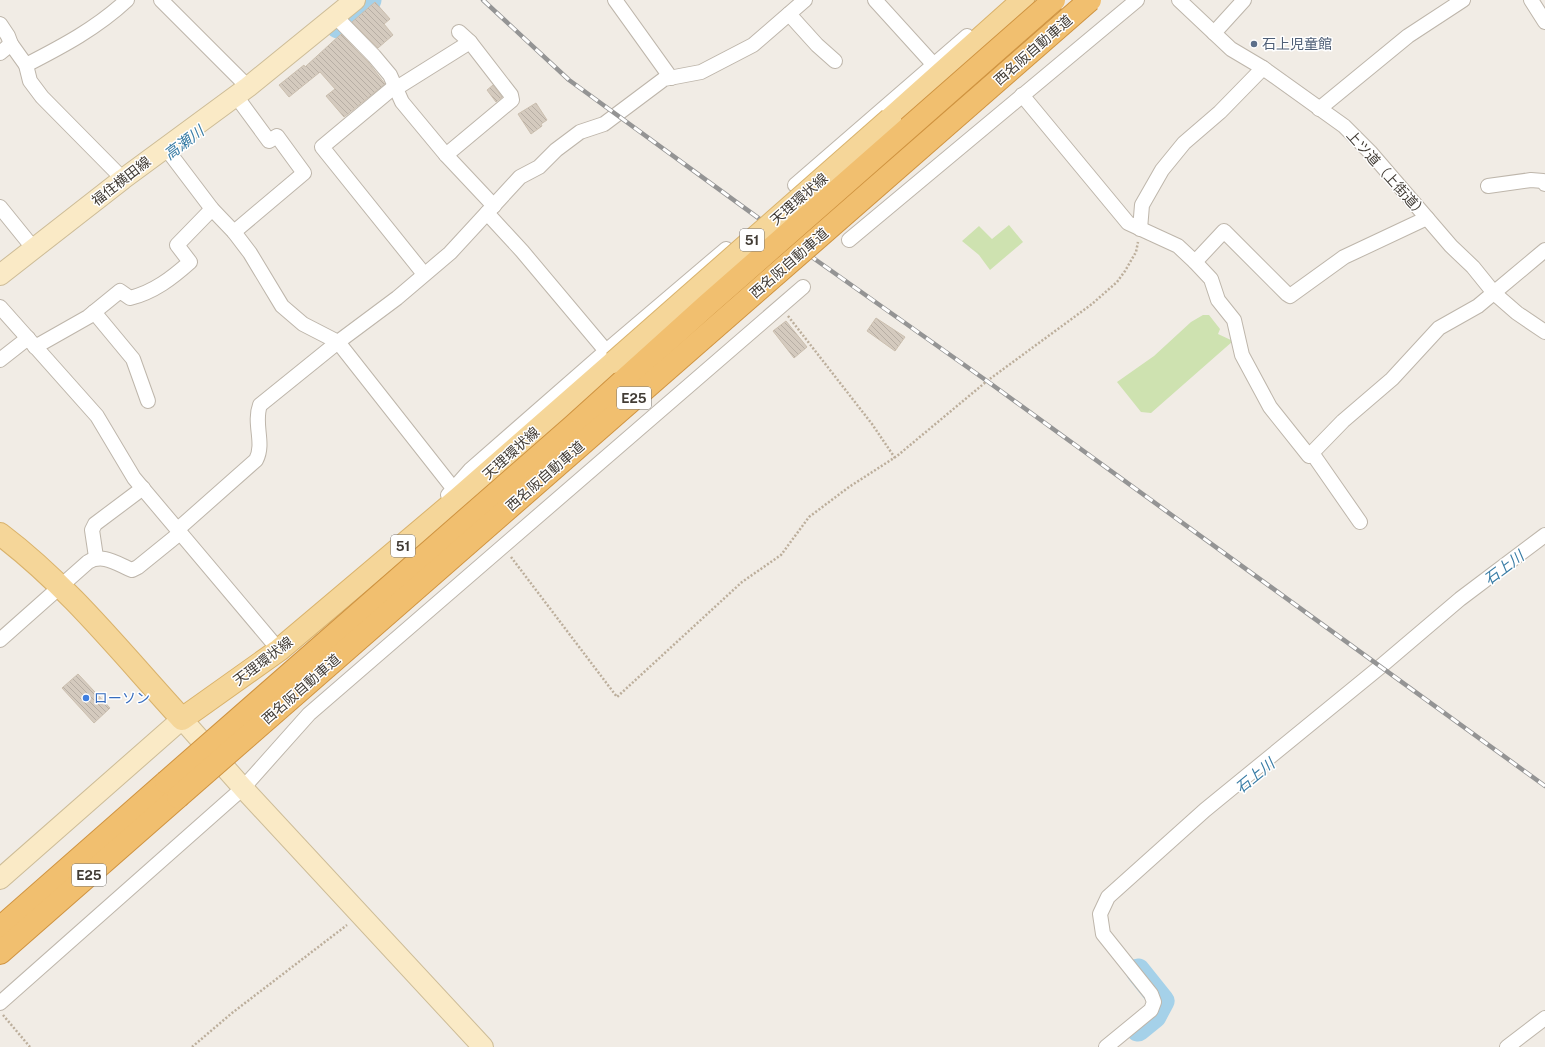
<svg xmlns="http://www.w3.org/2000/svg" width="1545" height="1047" font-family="'Public Sans','Noto Sans JP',sans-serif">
<defs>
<pattern id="building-back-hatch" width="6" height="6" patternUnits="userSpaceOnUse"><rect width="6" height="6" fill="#d4cabe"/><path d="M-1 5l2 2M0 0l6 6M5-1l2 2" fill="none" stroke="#b7aea4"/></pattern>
</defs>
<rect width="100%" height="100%" fill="#f1ece5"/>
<g fill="#cee2b0">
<path d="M1009,225L1023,242L990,270L979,255L962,241L979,226L992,239Z"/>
<path d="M1203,315H1209L1220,329L1218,334L1233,341L1151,413L1141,412L1117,382L1154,356L1191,322Z"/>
</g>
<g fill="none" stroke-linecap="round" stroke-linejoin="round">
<g stroke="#a5d1e9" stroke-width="25">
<path d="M338,26L369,0"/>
<path d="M1138,1029L1154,1016L1162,1001L1138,971"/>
</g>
</g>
<g fill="url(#building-back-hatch)" stroke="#cbbfaf">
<path d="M375,2L390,19L384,24L393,35L378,48L352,22Z"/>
<path d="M341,34L368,62L385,84L344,117L326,96L335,89L320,72L289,97L279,85L304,65L305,67Z"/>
<path d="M493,85L502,97L496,102L487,90Z"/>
<path d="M536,103L547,120L541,124L542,126L531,134L518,114Z"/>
<path d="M876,318L905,337L895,351L867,331Z"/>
<path d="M786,321L807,347L794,358L773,331Z"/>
<path d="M78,674L110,708L94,723L62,688Z"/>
</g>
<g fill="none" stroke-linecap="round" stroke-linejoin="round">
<defs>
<g id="street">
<path d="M161,0L248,87"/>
<path d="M615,0L671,78"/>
<path d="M875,0L934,65"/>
<path d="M1179,0L1231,49L1263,68L1344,126L1371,153L1451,246L1473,267L1494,293L1517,313L1545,332"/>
<path d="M1531,0L1545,22"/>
<path d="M789,14L817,45L835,61"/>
<path d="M335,16L374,56L390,75L402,102L446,155L494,206"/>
<path d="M0,24L8,36L11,44L26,65L30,81L42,97L123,179"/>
<path d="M1214,33L1244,0"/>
<path d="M0,53L11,44"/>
<path d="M26,65C63,46 97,28 127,0"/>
<path d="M394,87L322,147L424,274"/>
<path d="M395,89L470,42L459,32"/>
<path d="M1022,95L1128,223L1178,246L1195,262L1224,231L1287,294L1290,296L1344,257L1427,218"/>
<path d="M1319,109L1408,36L1463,0"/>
<path d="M165,147L212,209L234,232L250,253L282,306L303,324L338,342L460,497"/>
<path d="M446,155L512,100L511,95L470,42"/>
<path d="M795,185L967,36"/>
<path d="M1488,186L1531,180L1543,181L1545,184"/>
<path d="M0,207L34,249"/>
<path d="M487,213L522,251L606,351"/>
<path d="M1140,229L1142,205L1162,170L1184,143L1220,112L1263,68"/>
<path d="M234,232L304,173L277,136L269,141L236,96"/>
<path d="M849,240L1137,0"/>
<path d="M1195,262L1211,279L1218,300L1234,320L1242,355L1270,407L1309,456L1343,421L1392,379L1439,328L1478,306L1545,250"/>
<path d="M0,307L97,416L134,478L279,650"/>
<path d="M94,312L133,359L148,401"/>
<path d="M35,347L88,317L120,291L130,298C154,292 172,278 190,262L177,245L212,209"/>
<path d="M0,360L28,338"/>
<path d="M1312,453L1360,522"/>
<path d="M448,495L470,470L606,351L726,249"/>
<path d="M178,529L256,460C265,443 253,424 260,405L338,342L397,298L450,253L520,177L539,167L556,150L580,132L604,124L664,79L701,72L753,45L805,0"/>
<path d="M96,557L92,530L95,524L143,488"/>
<path d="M0,640L88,562C103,553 117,564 132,570L138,567L180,533"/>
<path d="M0,1003L243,788L309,714L803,287"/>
<path d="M1106,1047L1151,1010L1154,1002L1151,994L1103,934L1100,914L1108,897L1205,810L1380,667L1460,599L1545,535"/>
<path d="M1507,1047L1545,1018"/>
</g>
<g id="secondary">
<path d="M0,275L123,179L248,87L355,0"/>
<path d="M0,879L182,719L243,788L483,1047"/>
</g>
<g id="primary">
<path d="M890,119L1023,0"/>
<path d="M0,534C69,586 124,656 182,719L279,650L460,497L614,362"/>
</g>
<g id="highway">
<path d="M0,928L166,782"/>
<path d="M0,953L178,797"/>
</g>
</defs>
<use href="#street" stroke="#beb6ab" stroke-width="16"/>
<use href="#secondary" stroke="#cdbc97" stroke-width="22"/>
<use href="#primary" stroke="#d9b26b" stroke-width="24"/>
<use href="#highway" stroke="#cf9340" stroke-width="24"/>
<g stroke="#bcae9b" stroke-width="2.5" stroke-dasharray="2 2" stroke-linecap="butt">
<path d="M788,316L872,424L895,458"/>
<path d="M511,557L617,697L742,582L781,555L809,517L849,487L897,456L987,381L1092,304L1117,282L1125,271L1136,252L1138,242"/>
<path d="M3,1015L30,1047"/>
<path d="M192,1047L232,1013L347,925"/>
</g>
<use href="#street" stroke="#fff" stroke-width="14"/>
<use href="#secondary" stroke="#faeac6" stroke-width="20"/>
<use href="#primary" stroke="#f5d699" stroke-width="22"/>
<use href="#highway" stroke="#f1bf6f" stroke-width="22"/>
<defs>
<path id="rail" d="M483,0L569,80L816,260L987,381L1545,786"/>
</defs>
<use href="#rail" stroke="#949494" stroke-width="4.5"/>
<use href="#rail" stroke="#fff" stroke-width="3" stroke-dasharray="9" stroke-linecap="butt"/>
<defs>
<path id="primary-bridge" d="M614,362L890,119"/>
<g id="highway-bridge">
<path d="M166,782L573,426L706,306L1054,0"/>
<path d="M178,797L1090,0"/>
</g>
</defs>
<use href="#primary-bridge" stroke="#d9b26b" stroke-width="24" stroke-linecap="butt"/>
<use href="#highway-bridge" stroke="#cf9340" stroke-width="24" stroke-linecap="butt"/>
<use href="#primary-bridge" stroke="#f5d699" stroke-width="22"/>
<use href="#highway-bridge" stroke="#f1bf6f" stroke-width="22"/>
</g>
<circle fill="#5c6f8a" stroke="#fff" stroke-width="1.5" cx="1254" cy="44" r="4"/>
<circle fill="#3f7fe0" stroke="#fff" stroke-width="1.5" cx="86" cy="698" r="4"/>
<g text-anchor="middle" stroke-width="3" stroke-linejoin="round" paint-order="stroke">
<g fill="#fff" stroke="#7b7672" stroke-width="1">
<rect x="740" y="229" width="24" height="22" rx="3"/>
<rect x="617" y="387" width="34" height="22" rx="3"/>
<rect x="391" y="535" width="24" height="22" rx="3"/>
<rect x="72" y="864" width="34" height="22" rx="3"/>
</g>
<g font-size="13" font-weight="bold" fill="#423c35">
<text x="752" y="245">51</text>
<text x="634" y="403">E25</text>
<text x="403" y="551">51</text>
<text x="89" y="880">E25</text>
</g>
<g font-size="14" fill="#4e5e75" stroke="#fff" text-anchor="start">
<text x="1262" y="49">石上児童館</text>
</g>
<g font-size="14" fill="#423c35" stroke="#fff">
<text transform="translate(1033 50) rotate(-41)" y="5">西名阪自動車道</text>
<text transform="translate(1387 174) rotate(48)" y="5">上ツ道（上街道）</text>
<text transform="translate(121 181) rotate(-38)" y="5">福住横田線</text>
<text transform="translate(799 199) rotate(-41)" y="5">天理環状線</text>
<text transform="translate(789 263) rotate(-41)" y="5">西名阪自動車道</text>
<text transform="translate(511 453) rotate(-42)" y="5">天理環状線</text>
<text transform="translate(545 476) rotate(-41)" y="5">西名阪自動車道</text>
<text transform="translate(263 661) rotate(-37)" y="5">天理環状線</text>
<text transform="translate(301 689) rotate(-41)" y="5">西名阪自動車道</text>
</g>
<g font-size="14" fill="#366cbe" stroke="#fff" text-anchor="start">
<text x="94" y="703">ローソン</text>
</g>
<g font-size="15" font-style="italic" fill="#387ca5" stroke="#fff">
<text transform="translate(184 143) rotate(-37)" y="5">高瀬川</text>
<text transform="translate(1504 568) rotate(-37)" y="5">石上川</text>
<text transform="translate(1255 776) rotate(-39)" y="5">石上川</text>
</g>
</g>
</svg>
